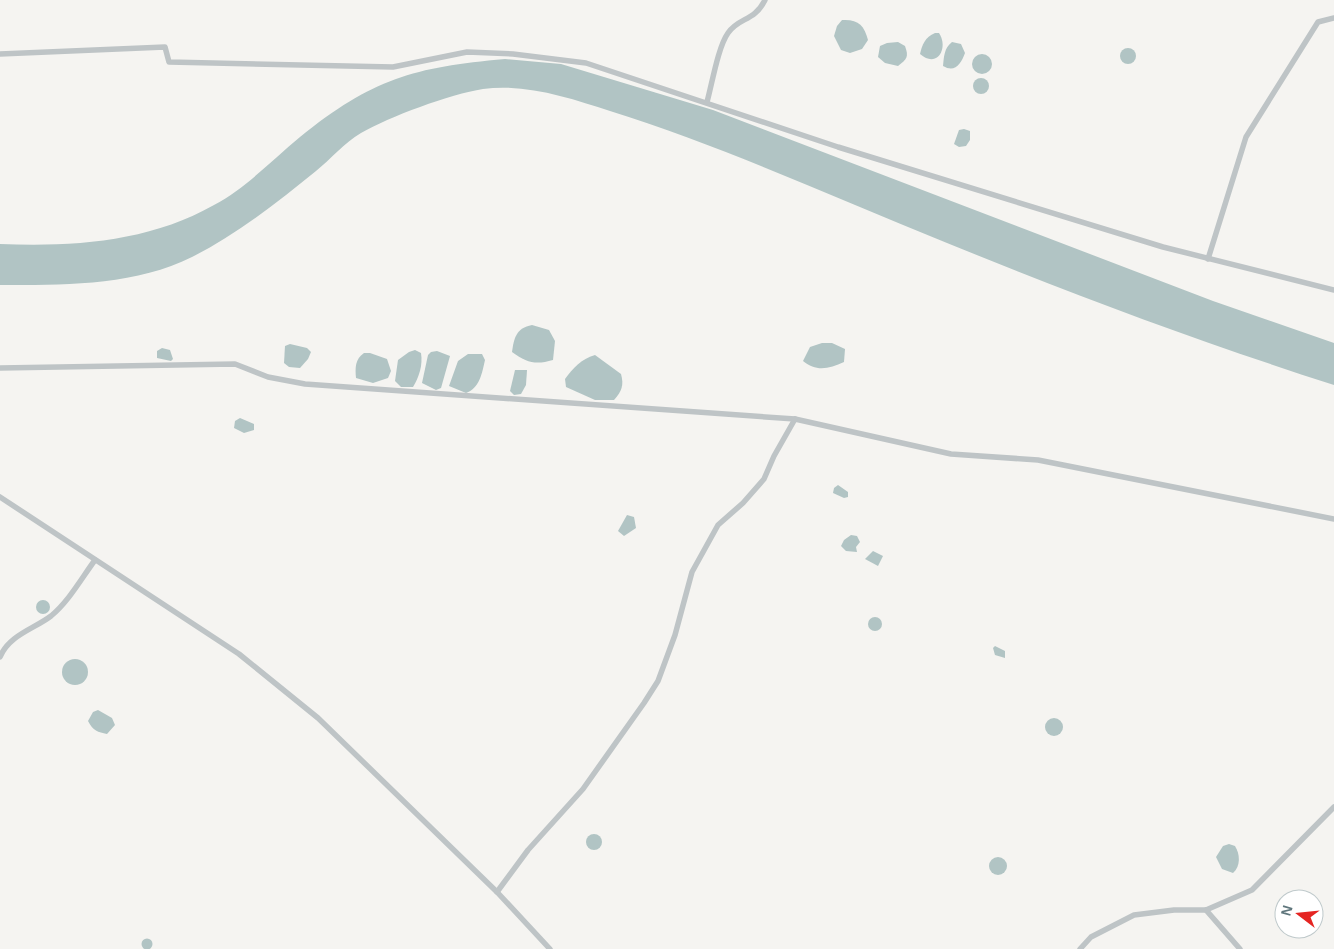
<svg xmlns="http://www.w3.org/2000/svg" width="1334" height="949" font-family="Helvetica,sans-serif">
<rect width="100%" height="100%" fill="#f5f4f1"/>
<g fill="#b1c4c4">
<path d="M842,20C858,19 864,25 868,40L862,49L850,53L841,50L834,36L837,26Z"/>
<path d="M935,33H939C949,48 937,69 920,54C922,45 925,37 935,33Z"/>
<path d="M898,42L905,46C909,57 907,59 898,66L885,63L878,57L880,46L887,43Z"/>
<path d="M952,42L961,44L965,53C961,64 955,73 943,66C944,57 944,48 952,42Z"/>
<circle cx="1128" cy="56" r="8"/>
<circle cx="982" cy="64" r="10"/>
<path d="M505,59L561,64L713,110L1213,301L1334,343V385C1203,343 1075,295 947,243C835,198 725,147 610,111C570,98 525,83 483,89C450,94 389,117 361,133C344,143 331,159 316,171C278,202 236,235 192,257C134,286 63,285 0,285V244C73,247 149,242 214,205C246,188 272,160 300,137C372,79 414,67 505,59Z"/>
<circle cx="981" cy="86" r="8"/>
<path d="M964,129L970,131V140L966,146L959,147L954,144L959,130Z"/>
<path d="M532,325L549,330L555,341L553,360C536,365 527,363 512,352C514,338 516,328 532,325Z"/>
<path d="M822,343H832L845,349L844,362C829,369 816,372 803,361L810,347Z"/>
<path d="M290,344L307,348L311,352L308,359L300,368L289,367L284,363L285,346Z"/>
<path d="M162,348L170,350L173,359L171,361L157,358V351Z"/>
<path d="M415,350L421,353C423,365 419,377 413,387H401L395,381L398,360L409,352Z"/>
<path d="M437,351L450,356L441,388L436,390L422,383L428,355L431,352Z"/>
<path d="M364,353H370L387,359L391,371L388,378L373,383L356,378C355,368 355,359 364,353Z"/>
<path d="M468,354H482L485,360C482,373 480,388 466,393L449,386L458,361Z"/>
<path d="M595,355L621,374C624,385 622,391 614,400H595L566,387L565,379C573,368 581,359 595,355Z"/>
<path d="M515,370H527L526,385L521,394L514,395L510,391Z"/>
<path d="M240,418L254,424V430L244,433L234,428L235,421Z"/>
<path d="M838,485L848,492V497L844,498L833,493L834,488Z"/>
<path d="M627,515L634,517L636,528L624,536L618,531Z"/>
<path d="M851,535L857,536L860,542L856,547L857,552L846,551L841,546L844,540Z"/>
<path d="M873,551L883,556L878,566L865,559Z"/>
<circle cx="43" cy="607" r="7"/>
<circle cx="875" cy="624" r="7"/>
<path d="M995,646L1005,651V658L995,655L993,648Z"/>
<circle cx="75" cy="672" r="13"/>
<path d="M98,710L112,718L115,725L107,734C98,732 93,731 88,721L93,712Z"/>
<circle cx="1054" cy="727" r="9"/>
<circle cx="594" cy="842" r="8"/>
<path d="M1229,844L1235,846C1240,854 1241,866 1233,873L1222,869L1216,857L1223,846Z"/>
<circle cx="998" cy="866" r="9"/>
<circle cx="147" cy="944" r="5.5"/>
</g>
<g fill="none" stroke-linecap="round" stroke-linejoin="round">
<g stroke="#bec4c6" stroke-width="5.5">
<path d="M0,54L165,47L169,62L393,67L467,52L513,54L586,63L838,147L1163,247L1334,290"/>
<path d="M707,102C712,84 718,47 728,33C739,17 754,22 765,0"/>
<path d="M1208,259L1246,137L1318,22L1334,18"/>
<path d="M0,368L235,364L268,377L305,384L795,419L951,454L1038,460L1334,519"/>
<path d="M0,497L239,654L318,718L497,892L550,949"/>
<path d="M0,657C9,635 34,629 51,616C69,601 81,579 95,560"/>
<path d="M497,892L528,850L583,789L644,703L658,681L675,635L692,572L718,525L743,503L764,479L774,456L795,419"/>
<path d="M1206,910L1240,949"/>
<path d="M1080,949L1091,937L1134,915L1174,910H1206L1252,890L1334,807"/>
</g>
</g>
<g transform="translate(1299 914) rotate(286)"><circle r="24" fill="#ffffff" stroke="#bfc9cb"/>
<path d="M0-4L9 19L0 12L-9 19Z" fill="#e52522"/>
<text y="-8" font-size="14" font-weight="bold" text-anchor="middle" fill="#60777d">N</text>
</g>
</svg>
